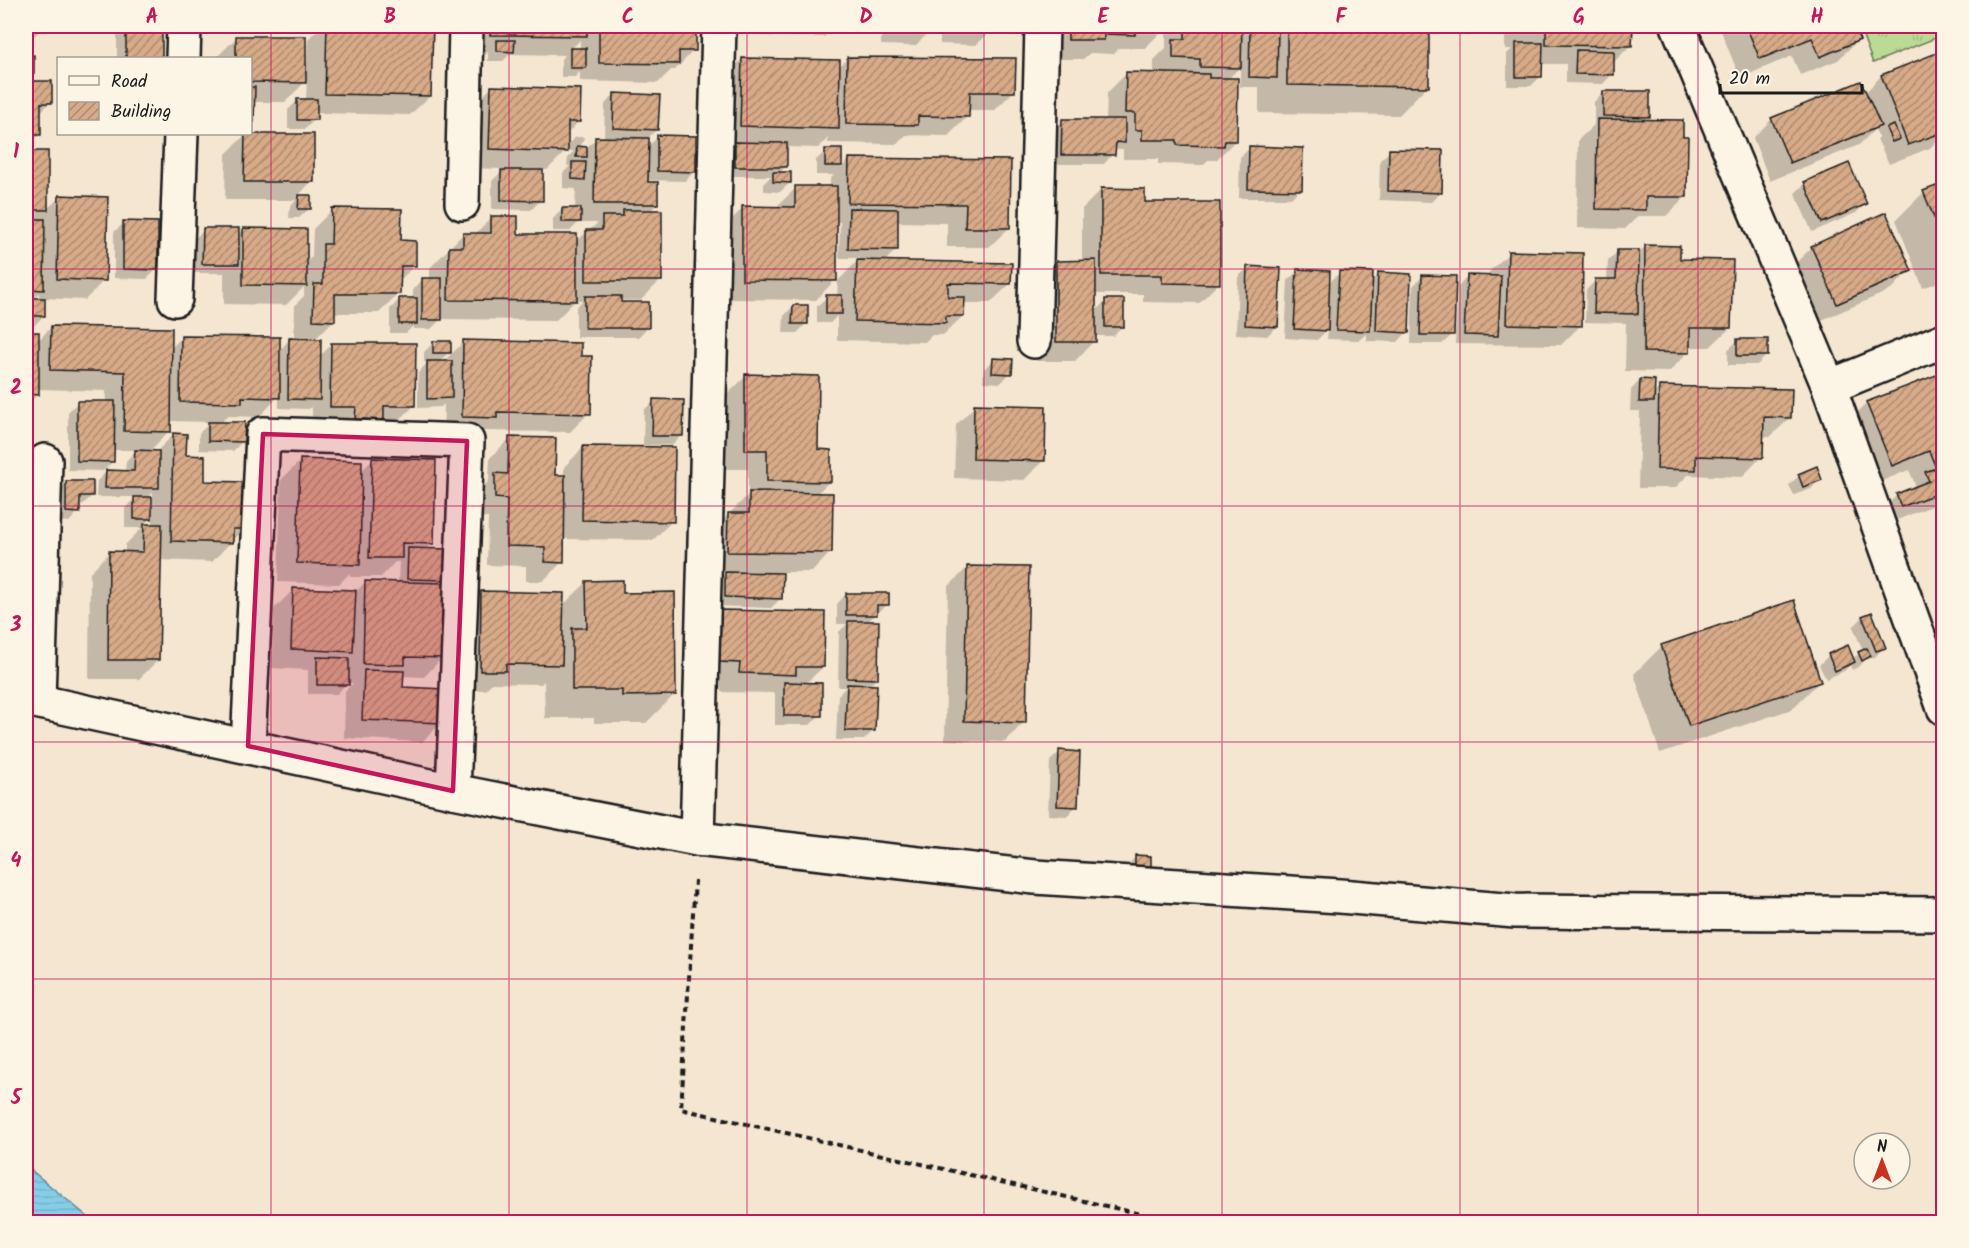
<svg xmlns="http://www.w3.org/2000/svg" width="1969" height="1248" font-family="Kalam,sans-serif">
<defs>
<pattern id="grass-tufts" width="24" height="20" patternUnits="userSpaceOnUse" patternTransform="scale(1.5)"><rect width="24" height="20" fill="#bbdb95"/><path d="M3 7l-1-3M5 7V3M7 7l1-3M15 17l-1-3M17 17v-4M19 17l1-3" fill="none" stroke="#a0bb80"/></pattern>
<pattern id="water-rules" width="6" height="5" patternUnits="userSpaceOnUse" patternTransform="scale(1.5)"><rect width="6" height="5" fill="#86cee8"/><path d="M0 2.5h6" fill="none" stroke="#73b0c6"/></pattern>
<pattern id="building-hatch" width="6" height="6" patternUnits="userSpaceOnUse" patternTransform="scale(1.5)"><rect width="6" height="6" fill="#d7aa88"/><path d="M-1 1l2-2M0 6l6-6M5 7l2-2" fill="none" stroke="#ae8a6e"/></pattern>
</defs>
<rect width="100%" height="100%" fill="#f5e6d2"/>
<filter id="ink" filterUnits="userSpaceOnUse"><feTurbulence type="fractalNoise" baseFrequency=".0167" numOctaves="2"/><feDisplacementMap in="SourceGraphic" scale="12" xChannelSelector="R" yChannelSelector="G"/><feConvolveMatrix kernelMatrix="1 2 1 2 8 2 1 2 1" color-interpolation-filters="sRGB"/></filter>
<g filter="url(#ink)">
<path fill="url(#grass-tufts)" stroke="#6c7c58" stroke-width="1.5" d="M1859,26H1943V35L1873,63Z"/>
<path fill="url(#water-rules)" stroke="#5c8796" stroke-width="1.5" d="M26,1166L94,1222H26Z"/>
<g fill="#0003" fill-rule="evenodd">
<path d="M26,26H45L32,38H26Z"/>
<path d="M126,26H161V58H117V34Z"/>
<path d="M321,26H431L430,96L410,115L315,113V119L305,129H288V110L298,100H306L307,80L285,102H253V122L250,124V58H217V57L237,37L307,63L308,39Z"/>
<path d="M472,26H695L694,50L675,70H671L658,83L580,81V72L575,77H561V59L565,55L510,54L503,61H488V52L481,59ZM580,40V49H571Z"/>
<path d="M763,26H835L824,37L762,36Z"/>
<path d="M843,26H995L976,45L940,44V29H932L915,46L881,45V27Z"/>
<path d="M1050,26H1165L1164,29L1145,48H1119L1114,54L1090,53L1083,59H1049Z"/>
<path d="M1170,26H1240V30L1245,26H1428L1427,86L1399,115L1259,113V87H1240V67L1227,80L1235,141L1216,160H1208L1203,165L1158,164V159H1123V149H1117L1104,164H1052L1053,130L1063,121H1106L1107,93L1127,73L1154,74V60L1166,48V29Z"/>
<path d="M1505,26H1631V45L1612,64V74L1603,84L1566,83V64H1541V76L1531,86H1507V54L1512,49H1505Z"/>
<path d="M1694,26H1706L1696,30Z"/>
<path d="M1719,26H1852L1858,40L1838,60L1800,75L1792,56L1740,78Z"/>
<path d="M1944,52V134L1930,148L1889,164L1877,139L1879,138L1875,129L1859,145L1770,181L1753,138L1772,119L1865,93L1881,76Z"/>
<path d="M26,57H32V74L26,81Z"/>
<path d="M848,58L1013,92L994,111H968V116L948,136L906,135L897,144L828,143V138L818,148L786,147L785,167L778,174L790,183L780,192L764,191V183L771,176H726V153L734,146L721,145L723,79L742,59L838,68Z"/>
<path d="M26,82H50V102L40,113V134L26,149Z"/>
<path d="M491,88L578,122L567,134L566,146L576,137H584L583,141L577,148H586L596,139H604L605,104L614,95L657,129L647,139V147L658,137L694,172L685,181L646,180L657,204L649,212L661,280L641,300H620V303L647,328L638,337H576V307L583,300H576L556,320L441,319L431,329H413V326L406,333H390V309L399,300H413V289L423,279H430V268L463,234H475L491,218L516,235L575,242L598,223H578L570,231H553V219L562,209H575L576,189L563,188V173L570,166H567L568,157L574,151H566L547,170H542L541,200L531,210L492,209V181L504,169L470,168L472,107Z"/>
<path d="M1603,92L1648,116L1643,121L1686,197L1666,216H1638L1625,229L1577,228L1578,140L1594,125V102Z"/>
<path d="M245,135L312,181L297,197H309V209L299,218H289L290,206L296,200H225L226,154Z"/>
<path d="M1250,148L1300,189L1291,198H1239L1240,157Z"/>
<path d="M826,151H841V168L849,159L1009,161V228L989,247H947V223L897,222L896,250L884,262L1010,284L990,303H963V316L943,335H932L925,342L837,340V316L830,323H817V306L827,297H837L838,281L860,258H839L840,222H836L835,280L816,300L723,299L724,227L743,208H775L796,188H830V179L834,175H816V160Z"/>
<path d="M1390,151L1441,192L1431,202L1379,200L1380,160Z"/>
<path d="M26,152H47L46,210L60,197L104,280L85,300L43,298V316L34,326H26ZM39,293V300H32Z"/>
<path d="M1805,184L1866,203L1856,213L1812,232L1795,193Z"/>
<path d="M1944,184V280L1923,288L1896,220L1924,192Z"/>
<path d="M1102,189L1143,204L1218,284L1199,303L1143,302V294H1094V312L1106,301L1122,326L1113,336H1094V341L1075,361H1037V282L1057,263L1082,262V209Z"/>
<path d="M332,210L400,241L415,265L399,281L398,294L379,313H333V321L314,340L320,356L332,344L414,406L394,425L312,426V406L309,409L279,408V396L259,417L227,416L220,424L243,441L233,451L199,450V433L211,422L170,421L169,431L149,452H156L173,435L185,457L203,483L243,529L212,562L160,560L158,660L139,679H89L90,572L110,552L125,553V545L142,528H125V508L136,497H96L97,481L106,472H125L126,461L136,450H113V461L103,471L68,470V412L78,402H106V391L38,389V394L26,406V334H38V341L51,327L170,349L181,338L279,351L290,339H294L295,305L304,296V287L286,305L224,304V273H193L194,239L204,230L237,236L243,230L306,263L312,256L313,229ZM153,492V507H150L147,499ZM153,516V525H143L148,521Z"/>
<path d="M1885,214L1910,270L1891,290L1817,322L1792,267L1811,248Z"/>
<path d="M124,223L157,269L147,279L114,278V232Z"/>
<path d="M1646,246L1679,260L1730,328L1710,347H1688V352L1669,372L1625,371L1626,323L1585,322L1586,290L1596,280H1607L1608,261L1617,252L1637,254Z"/>
<path d="M1509,253L1581,325L1561,345L1455,344L1458,287L1467,277H1489V272Z"/>
<path d="M1248,268L1277,326L1267,336L1236,334L1238,277Z"/>
<path d="M1298,271L1328,284L1340,272L1371,282L1379,274L1407,332L1398,342L1367,341V333L1359,340L1327,339L1328,329L1317,340L1285,338L1288,280Z"/>
<path d="M1423,276L1452,335L1442,344H1411L1413,286Z"/>
<path d="M793,306L806,324L797,333H783L784,316Z"/>
<path d="M1738,340L1767,355L1757,365H1728V350Z"/>
<path d="M434,342L449,352L438,363L444,361L464,342L589,413L570,432L482,431L476,437L443,436L444,404L441,407L418,408V373L428,362H424V352Z"/>
<path d="M993,360L1010,373L1001,383L983,382L984,369Z"/>
<path d="M1943,374L1944,501L1882,526L1877,515L1897,495L1909,490L1915,484L1909,470L1872,485L1848,422L1867,403Z"/>
<path d="M746,376L816,450L829,482L816,494L831,552L812,572H781V598L771,608L716,606V583L728,571L709,570V534L748,495V469H726L727,395Z"/>
<path d="M1640,380L1653,394L1660,387L1790,418L1770,437H1762L1761,457L1742,477L1688,475L1675,488H1638L1640,411H1630L1631,390Z"/>
<path d="M654,401L682,435L672,445H643L644,410Z"/>
<path d="M975,406L1044,460L1024,480L954,478L956,425Z"/>
<path d="M509,439L554,477H564V467L584,447L672,521L653,540L562,539V562L543,581H526V566L487,565L488,518L476,517V494L489,481L490,458Z"/>
<path d="M372,460L433,543L426,550L446,579L441,584L443,657L424,677L402,676L401,689L442,722L422,742L344,738L345,691L353,683H347L337,694H308V670L272,668L274,609L294,589L356,592L365,582L398,583L399,562H395L381,577H350V573L339,584L278,582L281,480L300,461L361,471Z"/>
<path d="M1799,476L1820,479L1811,489L1794,495L1789,485Z"/>
<path d="M67,482L92,496L82,505H79L78,512L69,522L57,521V492Z"/>
<path d="M968,567L1024,722L1005,742L945,740L948,587Z"/>
<path d="M587,582L621,594L675,694L646,723H594V718H545L544,681L541,684L492,683L485,690H461L463,612L482,592L562,606Z"/>
<path d="M846,594L887,605L867,622L877,678L869,686L873,731L864,740H836L838,695L846,687H838L839,632L847,624H837V604Z"/>
<path d="M721,611L823,667L805,684L820,715L810,725H775V693L721,692V682L700,681L701,631Z"/>
<path d="M1863,617L1884,647L1875,657L1865,660L1860,666L1852,670L1850,665L1844,671L1826,679L1819,665L1829,655L1852,659L1863,651L1853,627Z"/>
<path d="M1662,646L1820,681L1792,709L1660,753L1634,674Z"/>
<path d="M1060,752L1076,806L1067,816L1048,815L1050,761Z"/>
<path d="M1136,857H1150L1126,882V866Z"/>
</g>
<g fill="url(#building-hatch)" stroke="#1c1c1c" stroke-width="1.5">
<rect x="126" y="26" width="36" height="32"/>
<path d="M327,26H433L431,96L325,94Z"/>
<path d="M490,26H587V36L490,35Z"/>
<path d="M599,26H696V51H679V64L599,63Z"/>
<path d="M1068,26H1166V29H1135V35L1104,34V40H1068Z"/>
<path d="M1185,26H1242L1241,68L1200,67V59L1173,58V39H1185Z"/>
<path d="M1250,26H1278L1277,78L1249,77Z"/>
<path d="M1287,26H1429V87L1287,85Z"/>
<path d="M1524,26H1633L1632,46L1546,45V30H1524Z"/>
<path d="M1746,26H1853L1860,40L1820,57L1812,38L1760,59Z"/>
<path d="M236,36H306V83L250,82V58H236Z"/>
<path d="M497,40H515L514,52L497,51Z"/>
<path d="M1516,43H1543L1542,77H1516Z"/>
<rect x="570" y="48" width="16" height="20"/>
<path d="M1576,50L1614,51V75L1575,74Z"/>
<path d="M1944,50V132L1908,145L1881,75Z"/>
<path d="M34,55V74H26V56Z"/>
<path d="M847,57L1016,58L1015,92H970L969,117L918,116V125L846,124Z"/>
<path d="M742,58L840,60L839,129L740,126Z"/>
<path d="M1126,72L1209,74V78H1238L1237,141H1225L1224,146L1177,145V140H1142V130H1135V113H1125Z"/>
<path d="M26,81H52V103H41V135H26Z"/>
<path d="M1861,81L1881,126L1790,163L1771,118Z"/>
<path d="M491,86L581,89L580,122H568V152L489,149Z"/>
<path d="M250,87H255L254,122H250Z"/>
<path d="M1603,91H1650V117L1603,116Z"/>
<path d="M614,93L660,95L658,130L613,128Z"/>
<rect x="297" y="99" width="20" height="21"/>
<path d="M1062,119H1125V143L1116,142L1115,155H1061Z"/>
<path d="M1597,119L1683,120V137H1688L1687,197H1646V210L1596,209Z"/>
<path d="M1894,125L1900,139L1892,142L1886,128Z"/>
<path d="M245,134H314V182H244Z"/>
<path d="M657,135L696,136V172L657,171Z"/>
<path d="M595,137L649,138L648,182H658V204H594Z"/>
<path d="M735,142L787,143V167H735Z"/>
<path d="M577,146L587,147V157H576Z"/>
<path d="M1249,146L1303,148L1302,190L1248,189Z"/>
<rect x="825" y="149" width="17" height="17"/>
<path d="M1389,149L1443,150L1442,193L1388,191Z"/>
<rect x="26" y="151" width="22" height="59"/>
<path d="M849,158L1011,160L1010,228H965L966,204L848,203Z"/>
<path d="M572,162H586L585,180L572,179Z"/>
<path d="M1849,163L1867,204L1822,223L1804,182Z"/>
<path d="M501,170H543V201L501,200Z"/>
<path d="M773,172H791V183L773,182Z"/>
<path d="M1944,183V242L1923,191Z"/>
<path d="M795,186H837V281L742,280V206L795,207Z"/>
<path d="M1101,188L1145,189V202H1220V284L1162,283V275H1101Z"/>
<path d="M59,195L108,197L106,281L57,279Z"/>
<path d="M299,195H311V209H298Z"/>
<path d="M332,208L402,209L401,240L416,241V266H401L400,294H335V321L313,320L314,284H323V244H331Z"/>
<rect x="562" y="208" width="19" height="14"/>
<path d="M849,208L898,209V250L848,249Z"/>
<path d="M623,210H662V281H586V230H602V216H623Z"/>
<path d="M1886,212L1912,271L1837,304L1811,246Z"/>
<path d="M491,216H518V234H577V301L448,300L449,247H463V233H491Z"/>
<path d="M26,219H45L44,290L26,289Z"/>
<path d="M123,221L158,222V270L123,269Z"/>
<path d="M203,228H239V264H202Z"/>
<path d="M243,228L307,229V286L243,285Z"/>
<path d="M1645,245L1680,246V259L1733,260L1731,328H1690V353L1644,352Z"/>
<path d="M1617,250H1639L1638,314L1594,313L1595,279H1616Z"/>
<path d="M1508,251L1583,253L1582,326L1506,324Z"/>
<path d="M857,260L1012,263L1011,284L948,283V297H965L964,316H946V323L855,321Z"/>
<path d="M1096,260V342H1056V261Z"/>
<path d="M1247,266L1281,268L1278,327L1245,325Z"/>
<path d="M1297,269L1330,271L1328,331L1294,329Z"/>
<path d="M1339,271L1373,272L1370,331L1336,330Z"/>
<path d="M1378,272L1411,274L1409,333L1376,331Z"/>
<path d="M1422,275L1456,276L1454,335H1420Z"/>
<path d="M1467,275L1501,276L1498,336L1464,335Z"/>
<rect x="422" y="278" width="20" height="42"/>
<rect x="826" y="295" width="16" height="19"/>
<path d="M585,296H621V302H649V328H585Z"/>
<rect x="26" y="298" width="19" height="18"/>
<rect x="399" y="298" width="18" height="26"/>
<rect x="1105" y="299" width="19" height="28"/>
<path d="M793,305H808V324H792Z"/>
<path d="M51,326L172,328L171,432L124,431L125,372L50,370Z"/>
<path d="M26,332H39V395L26,394Z"/>
<path d="M181,336L280,337V398L242,397V403L180,402Z"/>
<path d="M289,338L321,339L320,400L288,399Z"/>
<rect x="1737" y="339" width="31" height="17"/>
<path d="M463,340L581,343V356H592L591,414L497,412V418L462,417Z"/>
<rect x="433" y="341" width="18" height="12"/>
<path d="M331,343H416L415,406H384V420L355,419L356,407H330Z"/>
<path d="M993,358L1013,359L1012,374L992,373Z"/>
<path d="M427,361H452V398L427,399Z"/>
<path d="M1944,372V491L1901,507L1896,494L1929,481L1925,472L1936,468L1929,451L1892,466L1866,402Z"/>
<path d="M745,374L819,376L818,449L831,450V482L767,481V450H745Z"/>
<path d="M1640,379L1655,380L1654,402H1639Z"/>
<path d="M1659,386L1792,389L1791,418L1764,417L1763,458L1696,456V470L1657,469Z"/>
<path d="M653,399L684,400L683,436H652Z"/>
<path d="M77,401H115L114,462L77,461Z"/>
<path d="M974,404L1046,406L1045,461L973,459Z"/>
<path d="M208,422H245L244,442L208,441Z"/>
<path d="M173,433L187,434L186,455L205,456V481L245,482L244,529H233V543L171,541Z"/>
<path d="M509,437L556,438L555,475H565L564,563L545,562V547L506,546L507,499L495,498V473L508,474Z"/>
<path d="M583,446L675,447L674,522L582,520Z"/>
<path d="M135,450L159,451V488H105L106,470L134,471Z"/>
<path d="M372,458L436,460L434,544L402,543V558H369Z"/>
<path d="M300,459L362,461L360,565L297,563Z"/>
<path d="M1817,466L1822,480L1803,487L1798,474Z"/>
<path d="M66,481H93V496H80V513L66,512Z"/>
<path d="M749,492L833,493L832,553L727,552L728,513H749Z"/>
<rect x="134" y="497" width="18" height="22"/>
<path d="M144,524H162L159,660H108L109,551L143,552Z"/>
<path d="M408,548L448,549V580L407,579Z"/>
<path d="M967,566L1029,567L1026,723L964,721Z"/>
<path d="M725,572L783,573L782,599L725,597Z"/>
<path d="M623,580V593L675,592L676,695L622,696V690H572V628H587L586,581Z"/>
<path d="M365,581L446,583L445,658L405,657V665L363,664Z"/>
<path d="M293,588L356,590L353,652L291,649Z"/>
<path d="M481,591L564,593L562,665L506,664V671H480Z"/>
<path d="M846,593H889V605H877V615H846Z"/>
<path d="M1794,600L1821,682L1689,726L1661,645Z"/>
<path d="M720,610L825,612L824,667H796V675L739,673L740,663L719,662Z"/>
<path d="M1872,612L1886,648L1876,651L1862,616Z"/>
<path d="M848,621H879L878,679L847,678Z"/>
<path d="M1848,645L1855,662L1835,671L1828,654Z"/>
<path d="M1867,648L1871,656L1862,661L1858,652Z"/>
<path d="M317,657L349,658V685H317Z"/>
<path d="M364,670L404,671L403,687L445,689L443,723L362,720Z"/>
<path d="M784,682L822,683V716H784Z"/>
<path d="M847,684L877,685L875,731H845Z"/>
<path d="M1059,750L1080,752L1078,807L1057,806Z"/>
<path d="M1135,855L1151,856V873H1135Z"/>
</g>
<g fill="none" stroke-linecap="round" stroke-linejoin="round">
<defs>
<g id="street">
<path d="M1678,26L1829,387L1944,708"/>
<path d="M183,58L184,26"/>
<path d="M462,203L466,26"/>
<path d="M175,299L181,134"/>
<path d="M1034,341L1042,26"/>
<path d="M1829,387L1944,340"/>
<path d="M26,699L453,791L697,839L1035,877L1340,896L1515,911L1944,914"/>
<path d="M38,701L45,461"/>
<path d="M248,746L263,434L467,441L453,791"/>
<path d="M697,839L719,26"/>
</g>
</defs>
<use href="#street" stroke="#1c1c1c" stroke-width="38"/>
<path stroke="#1c1c1c" stroke-width="4" stroke-dasharray="6 4.5" stroke-linecap="butt" d="M695,880L681,1109L1176,1222"/>
<use href="#street" stroke="#fcf5e5" stroke-width="33"/>
</g>
</g>
<path fill="#c2185b" fill-opacity="0.2" stroke="#c2185b" stroke-width="4.5" stroke-linejoin="round" d="M263,434L467,441L453,791L248,746Z"/>
<path fill="none" stroke="#c2185b" stroke-width="1.5" stroke-opacity="0.55" d="M271,26V1222M509,26V1222M747,26V1222M984,26V1222M1222,26V1222M1460,26V1222M1698,26V1222M26,269H1944M26,506H1944M26,742H1944M26,979H1944"/>
<rect width="1969" height="1248" fill="none" stroke="#fcf5e5" stroke-width="66"/>
<rect x="57" y="57" width="195" height="78" fill="#fcf5e5" stroke="#a29e95" stroke-width="1.5"/>
<rect x="69" y="76" width="30" height="9" fill="#fcf5e5" stroke="#a29e95" stroke-width="1.5"/>
<text x="111" y="87" font-size="18" fill="#1c1c1c">Road</text>
<rect x="69" y="102" width="30" height="18" fill="url(#building-hatch)" stroke="#a29e95" stroke-width="1.5"/>
<text x="111" y="117" font-size="18" fill="#1c1c1c">Building</text>
<g transform="translate(1882 1161)"><circle r="28" fill="#fcf5e5" stroke="#a29e95" stroke-width="1.5"/>
<path d="M0-4.5L10 22L0 15L-10 22Z" fill="#c8321e"/>
<text y="-9" font-size="16" font-weight="bold" text-anchor="middle" fill="#1c1c1c">N</text>
</g>
<path d="M1720 84v9h142v-9" fill="none" stroke="#1c1c1c" stroke-width="3"/>
<text x="1729" y="84" font-size="18" fill="#1c1c1c" stroke="#fcf5e5" stroke-width="4.5" paint-order="stroke">20 m</text>
<rect x="33" y="33" width="1903" height="1182" fill="none" stroke="#c2185b" stroke-width="2"/>
<g font-size="20" text-anchor="middle" font-weight="bold" fill="#c2185b">
<text x="152" y="23">A</text>
<text x="390" y="23">B</text>
<text x="628" y="23">C</text>
<text x="866" y="23">D</text>
<text x="1103" y="23">E</text>
<text x="1341" y="23">F</text>
<text x="1579" y="23">G</text>
<text x="1817" y="23">H</text>
<text x="16" y="158">1</text>
<text x="16" y="394">2</text>
<text x="16" y="631">3</text>
<text x="16" y="867">4</text>
<text x="16" y="1104">5</text>
</g>
</svg>
